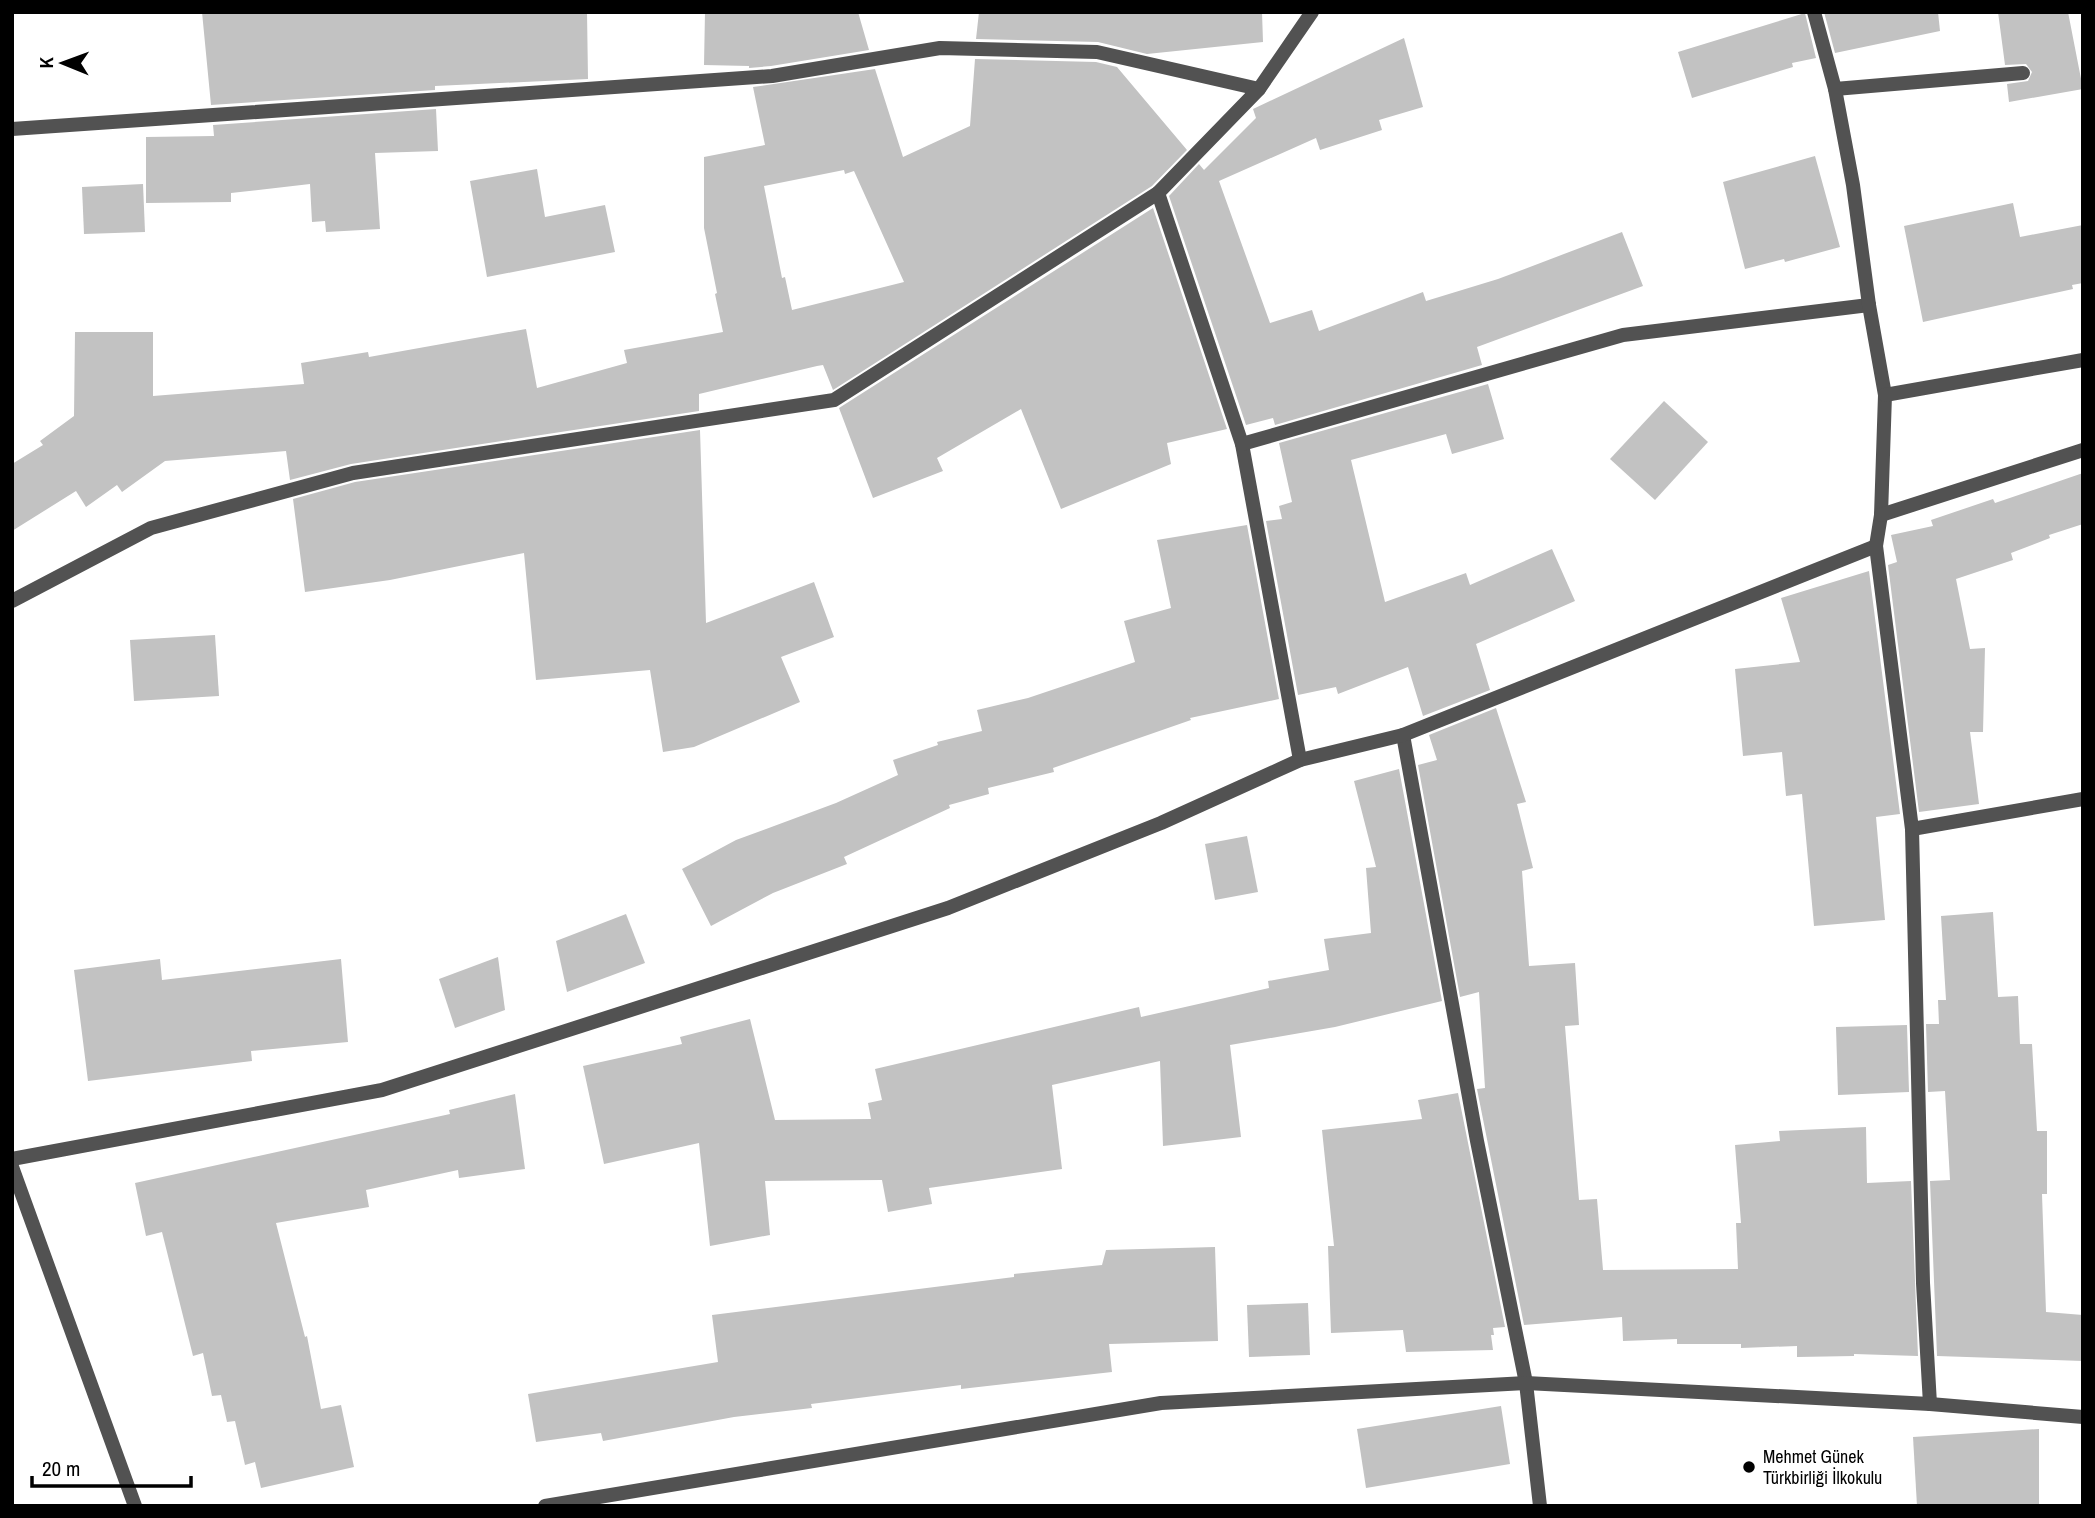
<svg xmlns="http://www.w3.org/2000/svg" width="2095" height="1518" font-family="'Archivo Narrow',sans-serif">
<rect width="100%" height="100%" fill="#fff"/>
<g fill="#c2c2c2" fill-rule="evenodd">
<path d="M202,12H587L588,79L435,86V90L211,105Z"/>
<path d="M705,12H858L869,50L771,66L749,68V66L704,65Z"/>
<path d="M979,12H1262L1263,42L1147,54L1098,42L976,39Z"/>
<path d="M1824,12H1938L1940,31L1835,53Z"/>
<path d="M1998,12H2068L2083,89L2009,102L2007,84L2028,81L2032,72L2026,64L2005,65Z"/>
<path d="M1805,13L1816,58L1792,63L1793,67L1692,98L1678,52Z"/>
<path d="M1404,38L1423,107L1379,120L1382,130L1320,150L1316,138L1219,181L1270,323L1312,310L1319,331L1423,292L1426,301L1498,279L1622,232L1643,286L1477,347L1482,365L1275,425L1273,418L1246,425L1169,196L1199,164L1204,170L1256,118L1253,109Z"/>
<path d="M975,59L1096,62L1117,67L1187,150L1152,186L833,390L823,365L817,366L699,394V411L351,464L290,480L286,451L165,461L122,492L117,485L86,507L76,491L12,531V464L43,445L40,441L74,416L75,332H153V396L304,384L301,363L368,352L369,357L526,329L537,388L627,363L624,350L723,332L715,294L717,293L704,228V157L765,145L753,87L875,69L903,157L970,126ZM844,170L845,174L854,171L904,282L792,310L785,277L782,278L764,186Z"/>
<path d="M436,109L438,151L375,153L380,229L326,232L325,221L312,222L310,184L231,193V202L146,203V137L214,136L213,125Z"/>
<path d="M1815,156L1840,247L1785,262L1784,259L1745,269L1723,182Z"/>
<path d="M537,169L545,217L605,205L615,252L487,277L470,181Z"/>
<path d="M143,184L145,232L84,234L82,187Z"/>
<path d="M2013,203L2020,237L2083,225V283L2072,285L2073,289L1923,322L1904,226Z"/>
<path d="M1153,208L1227,429L1167,443L1171,464L1061,509L1021,409L937,458L943,471L873,498L839,408Z"/>
<path d="M1488,384L1504,439L1452,454L1446,434L1351,460L1385,602L1466,573L1470,585L1552,549L1575,601L1476,644L1490,690L1423,716L1408,667L1338,694L1336,687L1298,695L1266,521L1282,519L1279,506L1292,502L1279,443Z"/>
<path d="M1664,401L1708,442L1655,500L1610,459Z"/>
<path d="M700,430L706,623L814,582L834,637L781,657L800,702L694,747L663,752L650,670L536,680L524,553L390,580L305,592L293,499L355,482Z"/>
<path d="M2083,473V524L2049,535L2050,538L2011,553L2013,560L1956,579L1970,649L1985,648L1983,732H1970L1979,804L1919,812L1888,565L1897,562L1891,535L1933,526L1931,520L1993,499L1995,503Z"/>
<path d="M1247,525L1279,699L1190,718L1191,720L1053,768L1054,772L988,788L989,794L949,805L950,808L844,857L847,864L773,893L711,926L682,869L736,840L836,803L898,775L893,760L938,745L937,742L982,731L977,710L1028,698L1135,662L1124,621L1171,608L1157,540Z"/>
<path d="M1869,571L1900,814L1876,817L1885,920L1814,926L1802,794L1786,796L1782,752L1743,756L1735,669L1800,662L1781,598Z"/>
<path d="M215,635L219,696L134,701L130,640Z"/>
<path d="M1496,708L1526,802L1517,804L1533,868L1522,871L1529,966L1575,963L1579,1025L1565,1026L1579,1200L1597,1199L1603,1270L1738,1269L1736,1223H1741L1735,1145L1780,1141L1779,1131L1866,1127L1867,1183L1911,1181L1918,1356L1854,1354V1356L1797,1357V1346L1741,1348V1344H1677V1339L1623,1341L1622,1317L1524,1325L1477,1089L1485,1088L1479,992L1460,997L1418,765L1437,760L1429,735Z"/>
<path d="M1399,769L1442,1001L1335,1027L1230,1045L1241,1137L1163,1146L1160,1061L1052,1085L1062,1169L929,1188L932,1204L888,1212L882,1180L765,1181L770,1235L710,1246L699,1143L604,1164L583,1066L682,1044L680,1037L750,1019L775,1120L871,1119L868,1103L882,1100L875,1069L1139,1007L1141,1017L1269,988L1268,981L1329,970L1324,939L1371,933L1366,868L1376,867L1354,781Z"/>
<path d="M1247,836L1258,892L1215,900L1205,844Z"/>
<path d="M1993,912L1998,997L2018,996L2020,1044H2032L2037,1131H2047V1194H2042L2046,1312L2083,1315V1361L1937,1356L1930,1181L1950,1180L1945,1091L1928,1092L1926,1024H1939L1938,1000H1946L1941,916Z"/>
<path d="M626,914L645,963L567,992L556,941Z"/>
<path d="M498,957L505,1010L455,1028L439,979Z"/>
<path d="M160,959L162,980L341,959L348,1042L251,1051L252,1061L88,1081L74,970Z"/>
<path d="M1907,1025L1909,1092L1838,1095L1836,1027Z"/>
<path d="M1458,1093L1505,1327L1493,1328L1494,1335H1491L1493,1350L1406,1352L1403,1330L1331,1333L1328,1246H1334L1322,1130L1422,1119L1418,1100Z"/>
<path d="M515,1094L525,1169L459,1178L458,1170L366,1190L369,1207L276,1223L305,1337L307,1336L321,1409L341,1405L354,1467L261,1488L255,1462L245,1465L235,1421L227,1422L221,1395L212,1396L203,1353L193,1356L162,1232L146,1236L135,1183L450,1114L449,1110Z"/>
<path d="M1215,1247L1218,1341L1109,1344L1112,1372L961,1389V1385L811,1404L812,1408L734,1417L603,1441L601,1433L536,1442L528,1394L718,1362L712,1315L1014,1277V1274L1102,1265L1106,1250Z"/>
<path d="M1308,1303L1310,1355L1249,1357L1247,1305Z"/>
<path d="M1501,1406L1510,1464L1366,1488L1357,1429Z"/>
<path d="M2039,1429V1506H1917L1913,1437Z"/>
</g>
<g fill="none" stroke-linecap="round" stroke-linejoin="round">
<g stroke="#525252" stroke-width="14">
<path d="M1835,89L2023,73"/>
<path d="M12,129L772,76L940,48L1097,52L1259,89"/>
<path d="M1158,193L1242,444L1300,760"/>
<path d="M1242,444L1623,335L1869,305"/>
<path d="M12,601L151,528L353,473L834,400L1158,193L1259,89L1312,12"/>
<path d="M1403,735L1477,1141L1526,1383L1540,1506"/>
<path d="M1912,829L2083,799"/>
<path d="M12,1159L382,1090L948,908L1161,823L1300,760L1403,735L1876,546"/>
</g>
<g stroke="#525252" stroke-width="14">
<path d="M1814,12L1835,89L1853,185L1869,305L1885,395L1881,515L1876,546L1912,829L1923,1283L1930,1404"/>
<path d="M1885,395L2083,360"/>
<path d="M1881,515L2083,450"/>
<path d="M12,1167L135,1506"/>
<path d="M545,1506L1161,1403L1526,1383L1930,1404L2083,1417"/>
</g>
</g>
<circle fill="#000" stroke="#fff" stroke-width="2.5" cx="1749" cy="1467" r="7"/>
<g text-anchor="middle" stroke-width="5" stroke-linejoin="round" paint-order="stroke">
<g font-size="18" fill="#000" stroke="#fff" text-anchor="start">
<text x="1763" y="1463">Mehmet Günek<tspan x="1763" dy="21">Türkbirliği İlkokulu</tspan></text>
</g>
</g>
<rect width="2095" height="1518" fill="none" stroke="#000000" stroke-width="28"/>
<g transform="translate(63 63) rotate(271)" stroke="#ffffff" stroke-width="5" paint-order="stroke">
<path d="M0-5L12 26L0 18L-12 26Z" fill="#000000"/>
<text y="-10" font-size="19" font-weight="bold" text-anchor="middle" fill="#000000">K</text>
</g>
<path d="M32 1476v10h159v-10" fill="none" stroke="#000000" stroke-width="3.5"/>
<text x="42" y="1476" font-size="21" fill="#000000" stroke="#ffffff" stroke-width="5" paint-order="stroke">20 m</text>
</svg>
